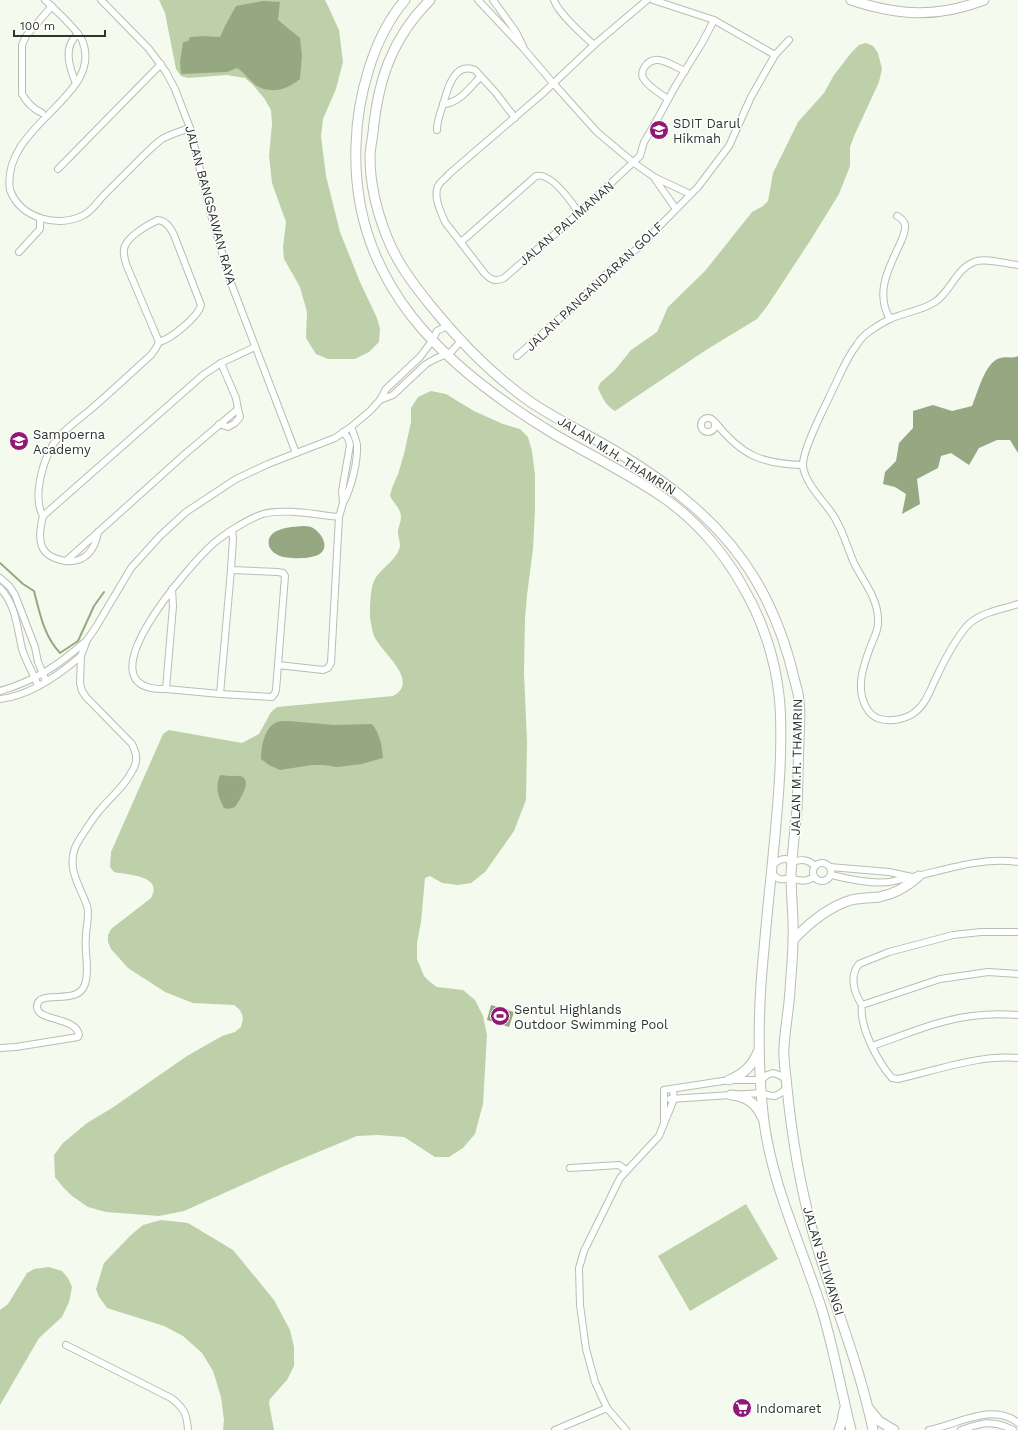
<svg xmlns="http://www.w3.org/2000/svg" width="1018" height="1430" font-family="'Work Sans',sans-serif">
<rect width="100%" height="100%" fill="#f4fbee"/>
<g fill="#bdd0aa">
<path d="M159,0H325L327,4L339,30L343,62L336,89L323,119L321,136L326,176L340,232L360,282L377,318L380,329L379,342L369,352L355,359H328L316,354L306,338L307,312L300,287L284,259L283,247L286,222L272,183L269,156L272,124L271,110L264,98L253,85L245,78L227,75L188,78L181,76L176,69L165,13Z"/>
<path d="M866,43L873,46L878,53L882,69L879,82L855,134L850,147V166L839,194L810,241L768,305L757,319L706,350L615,411C606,406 602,397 598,388L600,383L615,370L631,350L657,332L668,307L705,271L752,212L763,206L768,201L773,173L798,122L824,93L834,75L851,53L859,45Z"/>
<path d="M431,391L446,394L474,411L503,424L520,429L528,437L532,451L535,475V509L533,549L527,595L525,619L524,673L527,742L526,800L514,831L485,872L471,883L458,885L442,883L430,876L425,878L421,922L417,943V959L424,976L430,982L437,987L463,990L475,1000L483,1016L487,1035L483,1104L475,1134L463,1148L449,1157H435L404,1137L378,1135L357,1136L282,1167L184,1211L159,1216L106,1212L88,1207L72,1196L62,1186L55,1177L54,1155L63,1143L87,1123L112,1108L187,1056L222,1036L235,1032L241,1027L243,1019L242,1014L239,1009L234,1005L193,1003L165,992L128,968L111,949L108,942V935L111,929L151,898C164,875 127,875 114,872L110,867L111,852L163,734L169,730L242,743L259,734L271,712L277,707L393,696C421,681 381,652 374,636C372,631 371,623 370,618C370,608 370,587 375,579C381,568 399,559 400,545C400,541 398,537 398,533C398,525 403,520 400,512C398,506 393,502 390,496L392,488L398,474L404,454L411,422V408L418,397Z"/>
<path d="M746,1204L778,1259L690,1311L658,1256Z"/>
<path d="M161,1220L188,1223L233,1250L274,1300L290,1330L294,1347V1366L287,1380L270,1399L269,1403L274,1430H223L224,1420L221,1397L213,1371L202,1353L183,1336L164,1326L107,1308L99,1297L96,1289L104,1263L131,1235L143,1225Z"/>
<path d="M49,1267L62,1271L68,1278L72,1287L69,1302L62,1317L39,1338L0,1405V1310L8,1304L27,1273L34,1269Z"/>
</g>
<g fill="#95a882">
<path d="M263,1L280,2L278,20L300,38L302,56L300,79C288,89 273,94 259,87C252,84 244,72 237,68L227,72L181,74L180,62L183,42L188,41L190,37L203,36L220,37L225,26L236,6Z"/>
<path d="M1018,356V453L1010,440H997L979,448L969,465L951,453L941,456L938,468L917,479L920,504L902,514L906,494L895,487L883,484L885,472L896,461L899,443L913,428V411L933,405L952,411L972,406C978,392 985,362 1000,358C1006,356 1012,359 1018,356Z"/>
<path d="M302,526C305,526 308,526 311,527C320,531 329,544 322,552C315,560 288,559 280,556C275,554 271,551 269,546C265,528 291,527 302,526Z"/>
<path d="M288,721L334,725L372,724C380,734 382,746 383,758L362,764L337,767L324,765H312L280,770L269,765L261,759C261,748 264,729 275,723C278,721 284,721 288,721Z"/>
<path d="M220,775C224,775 227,776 230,776C233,777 237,775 240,776C254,779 239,801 235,807L229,809L224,808C218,797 215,786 220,775Z"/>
<path d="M491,1005L514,1012L509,1027L487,1020Z"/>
</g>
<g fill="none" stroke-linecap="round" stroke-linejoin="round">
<path stroke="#95a882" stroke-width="2" d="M0,563L23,584L34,591C40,614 44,636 60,653L78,641L94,606L104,592"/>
<defs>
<g id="street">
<path d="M45,0C55,10 76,28 82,40C106,96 0,125 10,190C21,219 58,228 84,215C93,210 98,201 105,194C117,182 128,171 140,159C147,152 154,145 162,139C171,134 181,131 190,128"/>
<path d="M101,0L149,49L166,72L175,89L190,128L211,215L231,283L296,453"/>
<path d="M478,0L524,49L553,83L597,132L634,163L654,177L690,194"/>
<path d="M493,0L516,32L523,46"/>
<path d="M554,0C558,13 583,35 594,45"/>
<path d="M647,0L594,45L542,94L449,174C446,178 440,182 438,186C433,197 441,212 445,222L485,274C491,280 496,282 504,278L579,213L640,156L644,142L653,127L676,85L702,43L714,20"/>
<path d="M653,0L714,20L775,55"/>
<path d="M75,81C69,66 63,46 78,34"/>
<path d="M668,99C661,94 652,89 646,82C642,78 641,73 644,68C654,51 671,65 685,71"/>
<path d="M443,104C458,104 471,87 480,77"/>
<path d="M42,113C33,109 27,103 22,94V45L26,36L52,6"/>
<path d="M437,130C437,121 440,113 443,105C447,90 454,61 475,70L496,93L515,118"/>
<path d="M58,169L161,64"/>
<path d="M655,179L676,209"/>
<path d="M158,220C166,221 170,227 174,235L201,305C198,317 171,339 159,342L126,264C125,259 123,254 124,249C126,237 147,225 158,220Z"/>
<path d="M461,242L536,176C551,172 571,201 579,213"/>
<path d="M19,252L40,229V219"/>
<path d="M1018,265C1007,264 984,257 974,262C956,269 951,291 935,302C921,311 905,312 890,319C883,322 876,327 870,331C864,335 859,341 856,346C846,359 840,375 833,389C826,405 801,451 803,467C807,486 823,500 833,515C843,530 847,547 854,563C863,581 877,597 878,618C879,628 875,636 871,645C864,664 855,687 866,707C869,713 873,717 880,719C891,722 907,719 915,712C926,704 930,690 936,678C944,661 954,641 967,626C980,612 1001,610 1018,604"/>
<path d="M890,319C875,294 888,269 899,246C902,239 906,232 905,225C904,221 901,218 897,216"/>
<path d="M517,356L577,303L599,280L639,247L698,187L729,146L751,97L775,55L789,40"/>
<path d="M221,363L236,398L238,409"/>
<path d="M380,400L393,395L426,364L435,359L451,352L461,341"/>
<circle cx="708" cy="425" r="7"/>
<path d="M715,422C741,455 761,464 803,465"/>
<path d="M219,424L228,427L235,423L240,417L238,409L185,454L66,561C38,557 37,540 43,516L203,375L221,363L255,347"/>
<path d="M343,503C351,489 358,461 357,445C356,439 353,432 351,427"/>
<path d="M43,516C32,497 43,460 54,443C63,430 78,420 90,410C111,392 131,373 151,355L156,348L159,342"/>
<path d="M66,561C85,563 95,550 98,532"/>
<path d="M231,570L278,572L283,573L285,576L276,690L275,693L272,697L220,694L231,570L233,538L232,531"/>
<path d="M0,578L10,587L15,595L35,647L38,662L46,681"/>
<path d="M0,588C16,605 17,627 22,649C26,662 34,674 38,686"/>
<path d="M172,589L173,606L166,689C77,692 190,564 214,543C226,533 248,519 263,514C283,508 318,515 339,517"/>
<path d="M278,665L323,670L328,668L331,663L339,517L343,503L342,491L350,445L348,438L343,432"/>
<path d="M166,689L220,694"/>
<path d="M0,691C35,681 59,665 86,641"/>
<path d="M0,699C30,696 59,675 81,656"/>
<circle cx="822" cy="872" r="9"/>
<path d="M772,865C779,860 785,856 792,862C802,859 807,859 815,866"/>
<path d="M830,867L889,872L912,877"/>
<path d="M772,873C781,884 784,877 793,879C802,881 806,882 814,877"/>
<path d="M831,875C850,879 869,884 889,882C897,881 904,878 913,877C948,869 982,857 1018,862"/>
<path d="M1018,932H981L953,935L889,952L859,964C849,976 854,993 862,1005C859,1027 878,1062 892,1078L898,1079C938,1070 977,1055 1018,1058"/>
<path d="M862,1005L940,979L988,972L1018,974"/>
<path d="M872,1046C905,1035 938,1020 972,1016C987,1014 1003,1014 1018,1015"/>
<path d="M0,1048L16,1047L78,1037L79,1035C76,1016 36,1022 37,1006C39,988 78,1007 85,984C90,969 84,952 86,936C86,926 90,915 87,906C81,888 68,871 74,851C75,846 78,842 81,837C87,828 93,818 100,810C109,799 120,790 128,778C130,774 134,769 135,765C138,757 135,751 132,744L86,697L82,691L80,683L81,656L87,640L96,627L131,568L160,536L186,512L236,479L268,464L335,438L351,427L370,411L380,400L386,389L420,357L432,341L437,331L447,326"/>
<path d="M670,1099L762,1093C775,1098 776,1097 787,1088"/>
<path d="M664,1121V1090L729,1080H761L767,1075L773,1073L779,1075L786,1079"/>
<path d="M570,1168L619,1165L626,1170"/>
<path d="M66,1345L171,1398C184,1408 187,1414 188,1430"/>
<path d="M555,1430L607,1408"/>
<path d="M626,1430L607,1408L595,1382L586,1349L580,1305L579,1268L584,1251L620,1178L659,1136L674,1099L673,1090"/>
<path d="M929,1430C956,1425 993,1402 1018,1423"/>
<path d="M961,1430C981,1423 993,1419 1013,1430"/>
</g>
<g id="primary">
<path d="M405,0C373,37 357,98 356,146C351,284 445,368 554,434C590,455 627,473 661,496C694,518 724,552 743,587C762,619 775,658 779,695C782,720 781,745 780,769C777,830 769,889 764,949C758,1007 757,1065 764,1122C773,1188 802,1247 822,1310C834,1350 841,1390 851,1430"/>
<path d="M430,0C392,38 378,80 373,133C372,141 370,149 370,157C370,184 377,212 387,237C397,263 414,285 431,306C461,343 493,376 532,403C559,421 589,435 617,452C672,485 722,524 755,579C773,609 786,644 794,678C796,686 799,694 799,702C801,715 799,730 799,743C798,765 798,787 797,809C795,831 792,853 791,875C791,896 794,918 793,940C793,957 791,973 790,990C789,1009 785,1028 784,1047C783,1060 786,1075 787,1088C792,1137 800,1186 813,1233C832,1300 859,1362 873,1430"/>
<path d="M851,0C899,16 937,18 984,0"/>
<path d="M793,940C810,922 828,907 851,900C860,898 870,898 879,897C895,894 907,887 919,876"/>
<path d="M729,1080C744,1074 752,1066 758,1052"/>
<path d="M731,1095C746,1096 756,1103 762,1117"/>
<path d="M870,1410L879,1421L894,1430"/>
<path d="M839,1430L842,1421L844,1410"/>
</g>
</defs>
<use href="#street" stroke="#b8beb2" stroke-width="8"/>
<use href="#primary" stroke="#b8beb2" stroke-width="11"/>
<use href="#street" stroke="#fff" stroke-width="6"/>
<use href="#primary" stroke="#fff" stroke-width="9"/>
</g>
<defs>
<symbol id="school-disc" viewBox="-11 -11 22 22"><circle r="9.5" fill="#911875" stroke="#fff"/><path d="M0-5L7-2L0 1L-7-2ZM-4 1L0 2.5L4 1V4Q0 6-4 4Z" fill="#fff"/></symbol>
<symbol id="stadium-disc" viewBox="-11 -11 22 22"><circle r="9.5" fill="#911875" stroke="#fff"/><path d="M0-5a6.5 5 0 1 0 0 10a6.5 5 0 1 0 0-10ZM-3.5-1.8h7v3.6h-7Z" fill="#fff"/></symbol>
<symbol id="supermarket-disc" viewBox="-11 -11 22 22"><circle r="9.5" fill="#911875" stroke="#fff"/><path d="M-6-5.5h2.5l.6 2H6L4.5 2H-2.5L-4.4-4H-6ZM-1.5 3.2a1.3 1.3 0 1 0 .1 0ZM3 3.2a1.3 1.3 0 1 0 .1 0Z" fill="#fff"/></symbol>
</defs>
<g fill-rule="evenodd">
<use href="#school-disc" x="648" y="119" width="22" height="22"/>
<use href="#school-disc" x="8" y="430" width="22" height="22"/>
<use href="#stadium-disc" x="489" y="1005" width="22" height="22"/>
<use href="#supermarket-disc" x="731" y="1397" width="22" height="22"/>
</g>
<g text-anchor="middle" stroke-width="3" stroke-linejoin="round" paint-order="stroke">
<g font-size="13" fill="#30332e" stroke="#fff" text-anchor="start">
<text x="673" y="128">SDIT Darul<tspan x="673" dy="15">Hikmah</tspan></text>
<text x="33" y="439">Sampoerna<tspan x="33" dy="15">Academy</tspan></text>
<text x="514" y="1014">Sentul Highlands<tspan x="514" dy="15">Outdoor Swimming Pool</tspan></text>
<text x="756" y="1413">Indomaret</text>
</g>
<g font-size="13" fill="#30332e" stroke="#fff">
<text transform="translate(211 205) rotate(75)" y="5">JALAN BANGSAWAN RAYA</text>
<text transform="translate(566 223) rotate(-41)" y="5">JALAN PALIMANAN</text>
<text transform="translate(594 286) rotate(-43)" y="5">JALAN PANGANDARAN GOLF</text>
<text transform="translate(617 455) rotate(32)" y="5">JALAN M.H. THAMRIN</text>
<text transform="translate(796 767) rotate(-89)" y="5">JALAN M.H. THAMRIN</text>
<text transform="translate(824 1261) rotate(73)" y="5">JALAN SILIWANGI</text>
</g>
</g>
<path d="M14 30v6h91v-6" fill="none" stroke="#30332e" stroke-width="2"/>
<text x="20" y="30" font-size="12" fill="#30332e" stroke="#ffffff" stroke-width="3" paint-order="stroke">100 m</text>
</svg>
